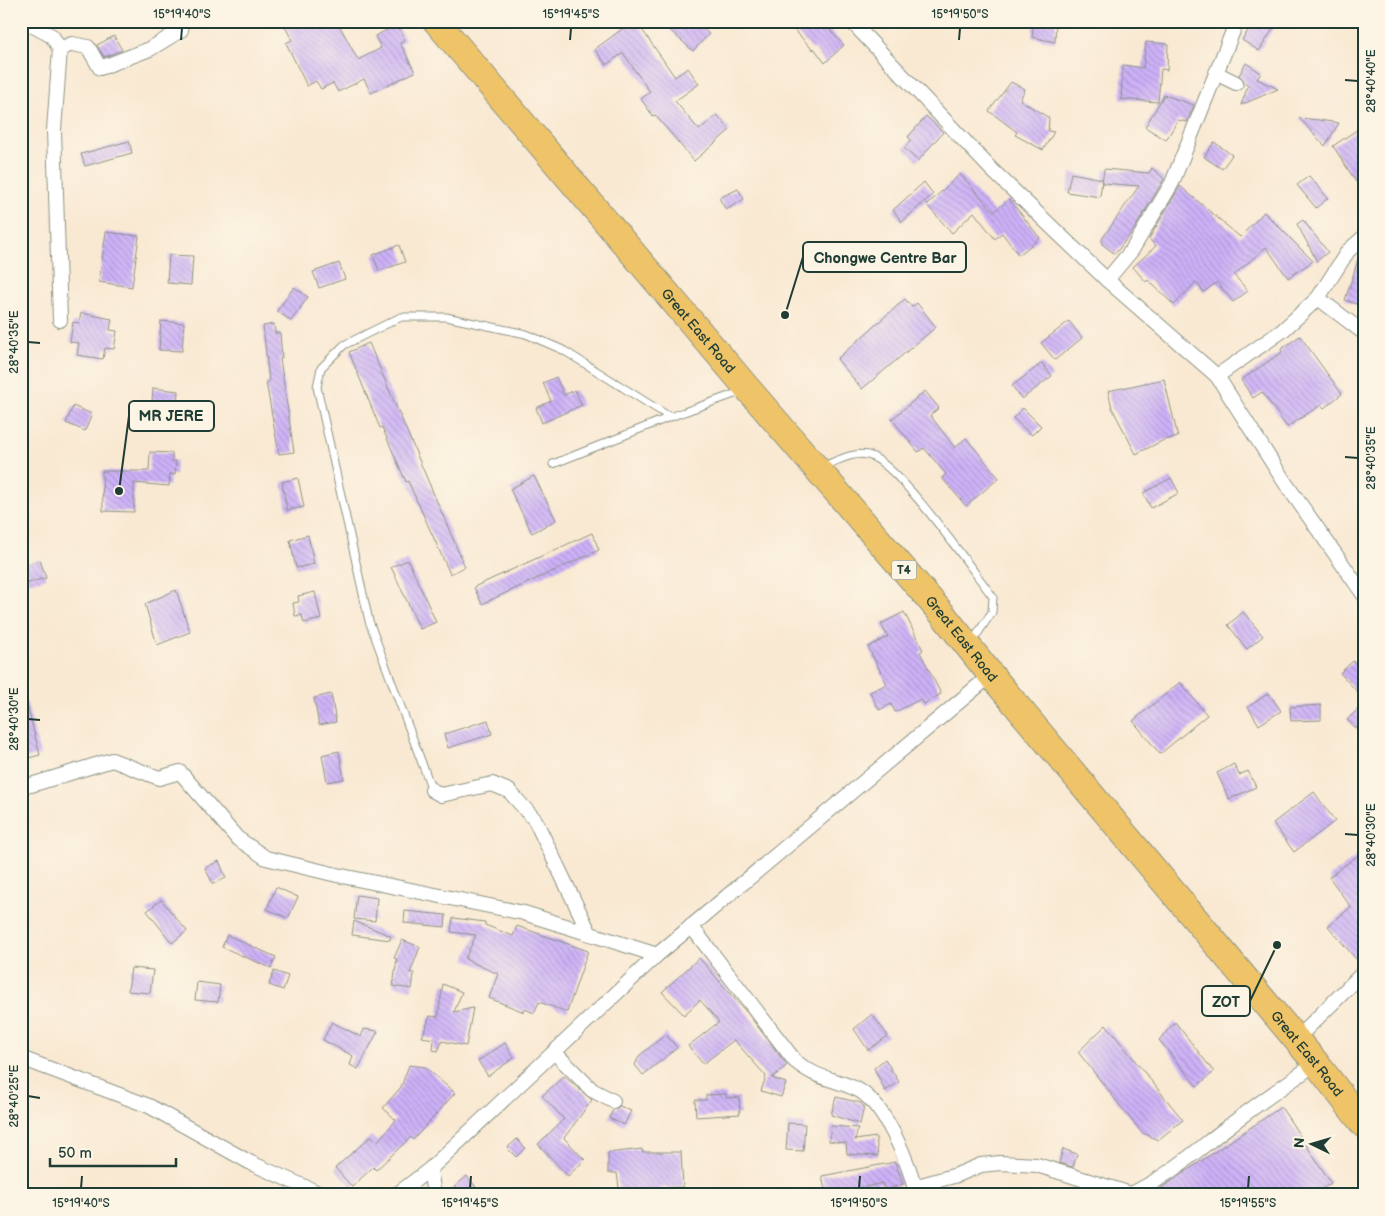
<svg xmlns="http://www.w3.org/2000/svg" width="1385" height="1216" font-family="'Balsamiq Sans',sans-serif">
<defs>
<pattern id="building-back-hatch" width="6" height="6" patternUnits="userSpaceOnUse" patternTransform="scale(1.25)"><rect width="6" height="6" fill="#ceb2f9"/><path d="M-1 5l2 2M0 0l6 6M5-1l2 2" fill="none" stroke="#a792ca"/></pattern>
</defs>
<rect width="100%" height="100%" fill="#fcf5e5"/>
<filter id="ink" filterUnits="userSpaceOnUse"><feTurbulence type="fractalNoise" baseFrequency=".02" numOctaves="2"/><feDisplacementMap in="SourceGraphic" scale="10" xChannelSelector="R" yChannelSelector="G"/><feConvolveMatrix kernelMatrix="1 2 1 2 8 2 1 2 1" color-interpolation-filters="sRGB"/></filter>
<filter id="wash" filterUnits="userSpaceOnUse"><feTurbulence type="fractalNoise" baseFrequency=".0096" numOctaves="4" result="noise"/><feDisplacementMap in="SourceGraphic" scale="20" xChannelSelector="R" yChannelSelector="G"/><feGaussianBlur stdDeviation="1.12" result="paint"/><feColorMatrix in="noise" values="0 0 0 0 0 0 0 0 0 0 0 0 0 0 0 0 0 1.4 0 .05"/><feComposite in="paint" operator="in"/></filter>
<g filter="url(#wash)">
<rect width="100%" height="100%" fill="#f9e9d3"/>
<g id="blocks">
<g fill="url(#building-back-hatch)">
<path d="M282,21H337L358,60L381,48L375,36L397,25L405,40L400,43L415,72L371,93L364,79L338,92L333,83L321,89L316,81L307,86L286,43L292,40Z"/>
<path d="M633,21H636L675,77L688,68L699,84L675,101L699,130L717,115L730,130L694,161L655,115L653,116L641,99L650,92L623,53L606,65L595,49Z"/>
<path d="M660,21H695L709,34L693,51Z"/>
<path d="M786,21H821L844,45L825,63L814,48L813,50Z"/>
<path d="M1034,21H1056L1055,42L1032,37Z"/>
<path d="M1254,21H1278L1259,51L1242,40Z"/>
<path d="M114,36L122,50L104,57L97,45Z"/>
<path d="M1146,42L1168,44L1167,70L1161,69L1158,102L1121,99L1123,65L1143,68Z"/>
<path d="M1246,63L1261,73L1257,79L1278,89L1241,105L1248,86L1239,75Z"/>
<path d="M1011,82L1025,89L1020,100L1049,118L1048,131L1054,132L1043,150L1015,135L1017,132L989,111Z"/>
<path d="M1164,95L1194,105L1187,122L1178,120L1166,140L1145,127Z"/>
<path d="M926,116L943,132L918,161L904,148L911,140L908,137Z"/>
<path d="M1299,118L1319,120L1339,123L1325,146Z"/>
<path d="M1364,125V194L1333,146Z"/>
<path d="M129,141L132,153L85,166L81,154Z"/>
<path d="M1214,142L1232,155L1222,169L1204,157Z"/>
<path d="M1152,168L1164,179L1135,228L1115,254L1102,244V239L1139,186L1102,183L1104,169L1149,173Z"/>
<path d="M1071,173L1102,179L1100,197L1067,192Z"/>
<path d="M960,174L994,212L1009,199L1040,238L1019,255L1002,233L995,239L974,212L952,233L927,205Z"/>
<path d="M1309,176L1328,198L1316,208L1297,185Z"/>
<path d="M924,182L933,194L902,222L893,210Z"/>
<path d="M1180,186L1240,237L1264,212L1313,261L1288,278L1266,247L1234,275L1248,291L1233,302L1217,282L1204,292L1196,282L1174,305L1148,280L1146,282L1133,267L1156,246L1149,239Z"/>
<path d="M738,189L744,199L726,210L719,198Z"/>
<path d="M1303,220L1328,252L1317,261L1297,224Z"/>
<path d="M106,232L139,236L132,287L99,282Z"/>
<path d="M399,245L405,262L379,271L373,255Z"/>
<path d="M1361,251H1364V307L1345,300Z"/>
<path d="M169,255L193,256L191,285L167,283Z"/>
<path d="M339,263L345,279L319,288L313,272Z"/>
<path d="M294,287L308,297L291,321L277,311Z"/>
<path d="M905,299L912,307L917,303L936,327L862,389L837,359Z"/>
<path d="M81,313L112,319L110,330L117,331L114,349L105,348L103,359L77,355L79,343L70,342L73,322L79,323Z"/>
<path d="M161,321L184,323L182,351L159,350Z"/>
<path d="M1069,321L1082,338L1055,360L1041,343Z"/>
<path d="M274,324L275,333H280L282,358H280L294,452L279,454L266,382H269L263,326Z"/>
<path d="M1300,336L1342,394L1324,408L1321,405L1287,427L1262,392L1253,398L1241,380L1282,352L1281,349Z"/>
<path d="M369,343L465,567L450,574L408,481L406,482L382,427L380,428L349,352Z"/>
<path d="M1042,363L1052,376L1022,399L1012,386Z"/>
<path d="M556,377L564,395L575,390L582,405L542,423L536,408L551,401L543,383Z"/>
<path d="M1164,379L1178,437L1164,440L1136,454L1112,408L1108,391Z"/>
<path d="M153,388L178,391L176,418L151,416Z"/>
<path d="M925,391L939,408L930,415L955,448L966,438L999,478L966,506L942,478L946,474L924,448L918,452L892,419Z"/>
<path d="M73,406L92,414L85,431L66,423Z"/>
<path d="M1023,408L1041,426L1032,435L1013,418Z"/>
<path d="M150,452L172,453V461H176L175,475L170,474L169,486L134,483V512L103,511L102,471H149Z"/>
<path d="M534,476L556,520L532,533L510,489Z"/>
<path d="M298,478L304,507L287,510L282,482Z"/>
<path d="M1171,478L1179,493L1151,508L1143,493Z"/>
<path d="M592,533L599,550L482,604L474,587Z"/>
<path d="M308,535L314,564L296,568L290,540Z"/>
<path d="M40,560L46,578L21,585V565Z"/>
<path d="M408,560L436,622L420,629L391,567Z"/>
<path d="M176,590L190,632L157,645L145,604Z"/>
<path d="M315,592L321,619L304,623L302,615L295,616L293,603L299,602L298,596Z"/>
<path d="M904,612L923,650L920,652L941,694L924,704L921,699L895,712L891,704L879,710L870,692L887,684L868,647L888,637L881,624Z"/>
<path d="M1243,612L1263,636L1247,649L1228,625Z"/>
<path d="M1353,661L1364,672V699L1340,673Z"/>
<path d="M1180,682L1207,715L1160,754L1133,721Z"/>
<path d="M1269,693L1281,711L1259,725L1248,707Z"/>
<path d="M331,694L336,722L319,725L314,698Z"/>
<path d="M26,701L40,755L21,760V702Z"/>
<path d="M1364,703V735L1347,720Z"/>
<path d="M1321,705V720L1291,721L1290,707Z"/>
<path d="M488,720L492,734L448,748L444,734Z"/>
<path d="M339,751L344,779L327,782L322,755Z"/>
<path d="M1234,764L1239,775L1248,771L1256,787L1229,799L1217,773Z"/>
<path d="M1314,792L1335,821L1294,852L1273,823Z"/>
<path d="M1364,851V953L1356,959L1328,926L1351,907L1329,877Z"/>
<path d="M219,861L226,878L213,884L205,868Z"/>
<path d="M276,887L298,897L288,918L267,909Z"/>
<path d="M357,895L377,898L375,921L354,919Z"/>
<path d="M161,900L187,931L172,943L147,911Z"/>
<path d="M405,911L446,915L445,927L404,923Z"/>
<path d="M453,918L485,922V925L513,936L517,926L588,951L567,1012L539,1002L534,1013L525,1009L524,1012L489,998L498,974L465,959L476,935L451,932Z"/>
<path d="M354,921L391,936L390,940L352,935Z"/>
<path d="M227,935L276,957L271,968L222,947Z"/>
<path d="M402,940L420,947L410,973H414L412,989L393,986L397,959L394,958Z"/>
<path d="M699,958L748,1014L787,1065L772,1078L786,1083L781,1097L761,1091L766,1076L734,1040L703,1064L688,1046L719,1022L700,1000L684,1015L662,992Z"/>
<path d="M131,968L153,970L150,993L128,991Z"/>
<path d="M274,971L288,976L283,990L269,985Z"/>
<path d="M197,982L220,985L218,1002L195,1000Z"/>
<path d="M443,984L462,992L454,1012L473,1008L466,1046L442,1041L438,1051L433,1050L434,1039L422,1037L430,1016L438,1017Z"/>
<path d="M872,1014L888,1036L868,1050L854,1029Z"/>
<path d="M332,1022L361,1037L364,1029L378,1031L358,1069L350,1065L353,1056L323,1040Z"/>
<path d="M1175,1022L1214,1072L1197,1086L1159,1040Z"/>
<path d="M1106,1025L1183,1120L1158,1140L1141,1132L1078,1052Z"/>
<path d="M666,1034L677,1048L643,1075L635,1065L639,1056Z"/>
<path d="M505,1043L514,1058L488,1076L478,1061Z"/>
<path d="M885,1059L899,1082L885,1091L874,1068Z"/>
<path d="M409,1065L425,1067L455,1093L413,1140L411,1137L376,1170L373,1167L352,1187L335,1168L371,1136L377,1142L396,1120L383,1108L401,1087Z"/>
<path d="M564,1076L592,1100L564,1138L585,1160L568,1176L538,1144L564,1119L542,1096Z"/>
<path d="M726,1094V1098L739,1097L740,1114L696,1117L695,1100H706V1095Z"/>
<path d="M836,1097L861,1103L864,1107L860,1124L831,1115Z"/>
<path d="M620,1106L631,1111L624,1125L609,1118L613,1110Z"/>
<path d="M1281,1107L1331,1183L1313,1195H1151Z"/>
<path d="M788,1123L805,1124L803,1151L786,1150Z"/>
<path d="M831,1126L858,1128L855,1140L876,1137L878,1156L847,1154L846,1143L829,1141Z"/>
<path d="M517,1139L525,1148L516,1157L507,1148Z"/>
<path d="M642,1149V1152H681L683,1187L660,1188L661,1191L652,1192V1195H620L617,1173H608V1153Z"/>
<path d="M1063,1149L1077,1154L1073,1167L1059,1163Z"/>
<path d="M895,1162L903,1184L884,1191L882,1183L857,1189L858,1195H826L822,1176Z"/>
<path d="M467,1176L476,1187L467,1195H445Z"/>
</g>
</g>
</g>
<g filter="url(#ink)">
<use href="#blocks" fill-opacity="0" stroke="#8c9384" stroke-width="1"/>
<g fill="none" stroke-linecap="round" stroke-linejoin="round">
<defs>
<g id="lane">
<path d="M553,464L670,417L743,391"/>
<path d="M821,467C835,462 853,451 868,455C898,462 971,569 993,597L992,612L972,642"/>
<path d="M432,790L369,621L317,387L321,368L344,345L401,317H446L526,334L563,350L670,417"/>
</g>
<g id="street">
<path d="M24,21L52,36L60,49L54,130L60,320"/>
<path d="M851,21L991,169L1107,280L1217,376L1284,481L1364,595"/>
<path d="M60,49L72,44L88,47L100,68L150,49L181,30"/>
<path d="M1216,73L1236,83"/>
<path d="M1107,280L1132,250L1172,183L1237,21"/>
<path d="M1318,298L1348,251L1364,237"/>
<path d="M1217,376L1282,331L1318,298L1364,333"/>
<path d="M31,785L112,760L159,778L180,772L237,838L266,858L337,875L524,913L657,955"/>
<path d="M432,790L441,795L492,784L509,791L535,820L590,934"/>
<path d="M691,926L795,1061C815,1078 831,1078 854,1088C883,1099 911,1165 916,1195"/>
<path d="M1295,1040L1364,972"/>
<path d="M554,1052L592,1090L613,1101"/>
<path d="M21,1058L149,1106L251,1163L323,1195"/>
<path d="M430,1169L434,1195"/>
<path d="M914,1187L957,1175L981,1165L1000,1163L1037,1165L1131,1194C1168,1177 1197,1150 1229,1126C1257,1104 1287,1084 1316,1063"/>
<path d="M396,1195L430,1169L657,955L991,675"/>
</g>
<g id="highway">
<path id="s1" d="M436,21L748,389L944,616L991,675L1316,1063L1364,1125"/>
</g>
</defs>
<use href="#lane" stroke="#8c9384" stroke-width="9"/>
<use href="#street" stroke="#8c9384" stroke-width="16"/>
<use href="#highway" stroke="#8c9384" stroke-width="28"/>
<use href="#lane" stroke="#fff" stroke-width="7"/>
<use href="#street" stroke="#fff" stroke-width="14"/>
<use href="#highway" stroke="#efc469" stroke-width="26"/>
</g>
</g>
<path fill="none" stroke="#1f3d34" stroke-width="2" d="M181,40L182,28M570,40L571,28M959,40L960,28M1345,80L1358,81M28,342L40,343M1345,457L1358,458M28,719L40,720M1345,834L1358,835M28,1096L40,1098M81,1188L82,1176M470,1188L471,1176M859,1188L860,1176M1248,1188L1249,1176"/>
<g text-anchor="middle" stroke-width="4" stroke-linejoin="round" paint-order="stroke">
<rect fill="#fcf5e5" stroke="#617469" stroke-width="1" x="891.5" y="560.5" width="25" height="19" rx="4"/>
<g font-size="12" font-weight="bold" fill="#1f3d34">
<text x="904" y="574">T4</text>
</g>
<g font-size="14" fill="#1f3d34" stroke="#fcf5e5">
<text dy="5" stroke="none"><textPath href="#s1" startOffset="406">Great East Road</textPath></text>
<text dy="5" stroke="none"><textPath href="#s1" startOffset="811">Great East Road</textPath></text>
<text dy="5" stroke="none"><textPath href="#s1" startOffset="1351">Great East Road</textPath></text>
</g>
</g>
<path fill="none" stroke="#1f3d34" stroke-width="2" d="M785 315L803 257M119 491L129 416M1277 945L1250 1001"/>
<g fill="#1f3d34" stroke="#fcf5e5" stroke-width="2">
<circle cx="785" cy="315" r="5"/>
<circle cx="119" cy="491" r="5"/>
<circle cx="1277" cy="945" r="5"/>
</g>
<g fill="#fcf5e5" stroke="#1f3d34" stroke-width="2">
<rect x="803" y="242" width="163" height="30" rx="5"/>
<rect x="129" y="401" width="85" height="30" rx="5"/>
<rect x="1202" y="986" width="48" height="30" rx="5"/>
</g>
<g font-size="15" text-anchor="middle" font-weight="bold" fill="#1f3d34">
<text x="885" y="263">Chongwe Centre Bar</text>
<text x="171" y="421">MR JERE</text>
<text x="1226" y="1007">ZOT</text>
</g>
<rect width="1385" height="1216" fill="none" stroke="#fcf5e5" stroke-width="55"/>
<g transform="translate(1312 1144) rotate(275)" stroke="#fcf5e5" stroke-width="4" paint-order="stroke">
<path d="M0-4L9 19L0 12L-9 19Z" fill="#1f3d34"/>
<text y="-8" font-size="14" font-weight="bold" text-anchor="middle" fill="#1f3d34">N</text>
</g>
<path d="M50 1158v8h126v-8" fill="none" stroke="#1f3d34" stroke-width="2.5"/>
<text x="58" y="1158" font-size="15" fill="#1f3d34" stroke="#fcf5e5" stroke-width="4" paint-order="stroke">50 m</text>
<rect x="28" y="28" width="1330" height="1160" fill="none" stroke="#1f3d34" stroke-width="2"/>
<g font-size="12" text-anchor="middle" fill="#1f3d34">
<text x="182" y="18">15°19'40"S</text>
<text x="571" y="18">15°19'45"S</text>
<text x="960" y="18">15°19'50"S</text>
<text transform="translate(1371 81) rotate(-90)" y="4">28°40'40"E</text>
<text transform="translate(14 342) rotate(-90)" y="4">28°40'35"E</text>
<text transform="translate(1371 458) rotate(-90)" y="4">28°40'35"E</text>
<text transform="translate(14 719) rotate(-90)" y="4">28°40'30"E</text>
<text transform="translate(1371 835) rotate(-90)" y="4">28°40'30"E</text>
<text transform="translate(14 1096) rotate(-90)" y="4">28°40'25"E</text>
<text x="81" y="1207">15°19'40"S</text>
<text x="470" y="1207">15°19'45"S</text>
<text x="859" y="1207">15°19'50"S</text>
<text x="1248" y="1207">15°19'55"S</text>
</g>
</svg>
